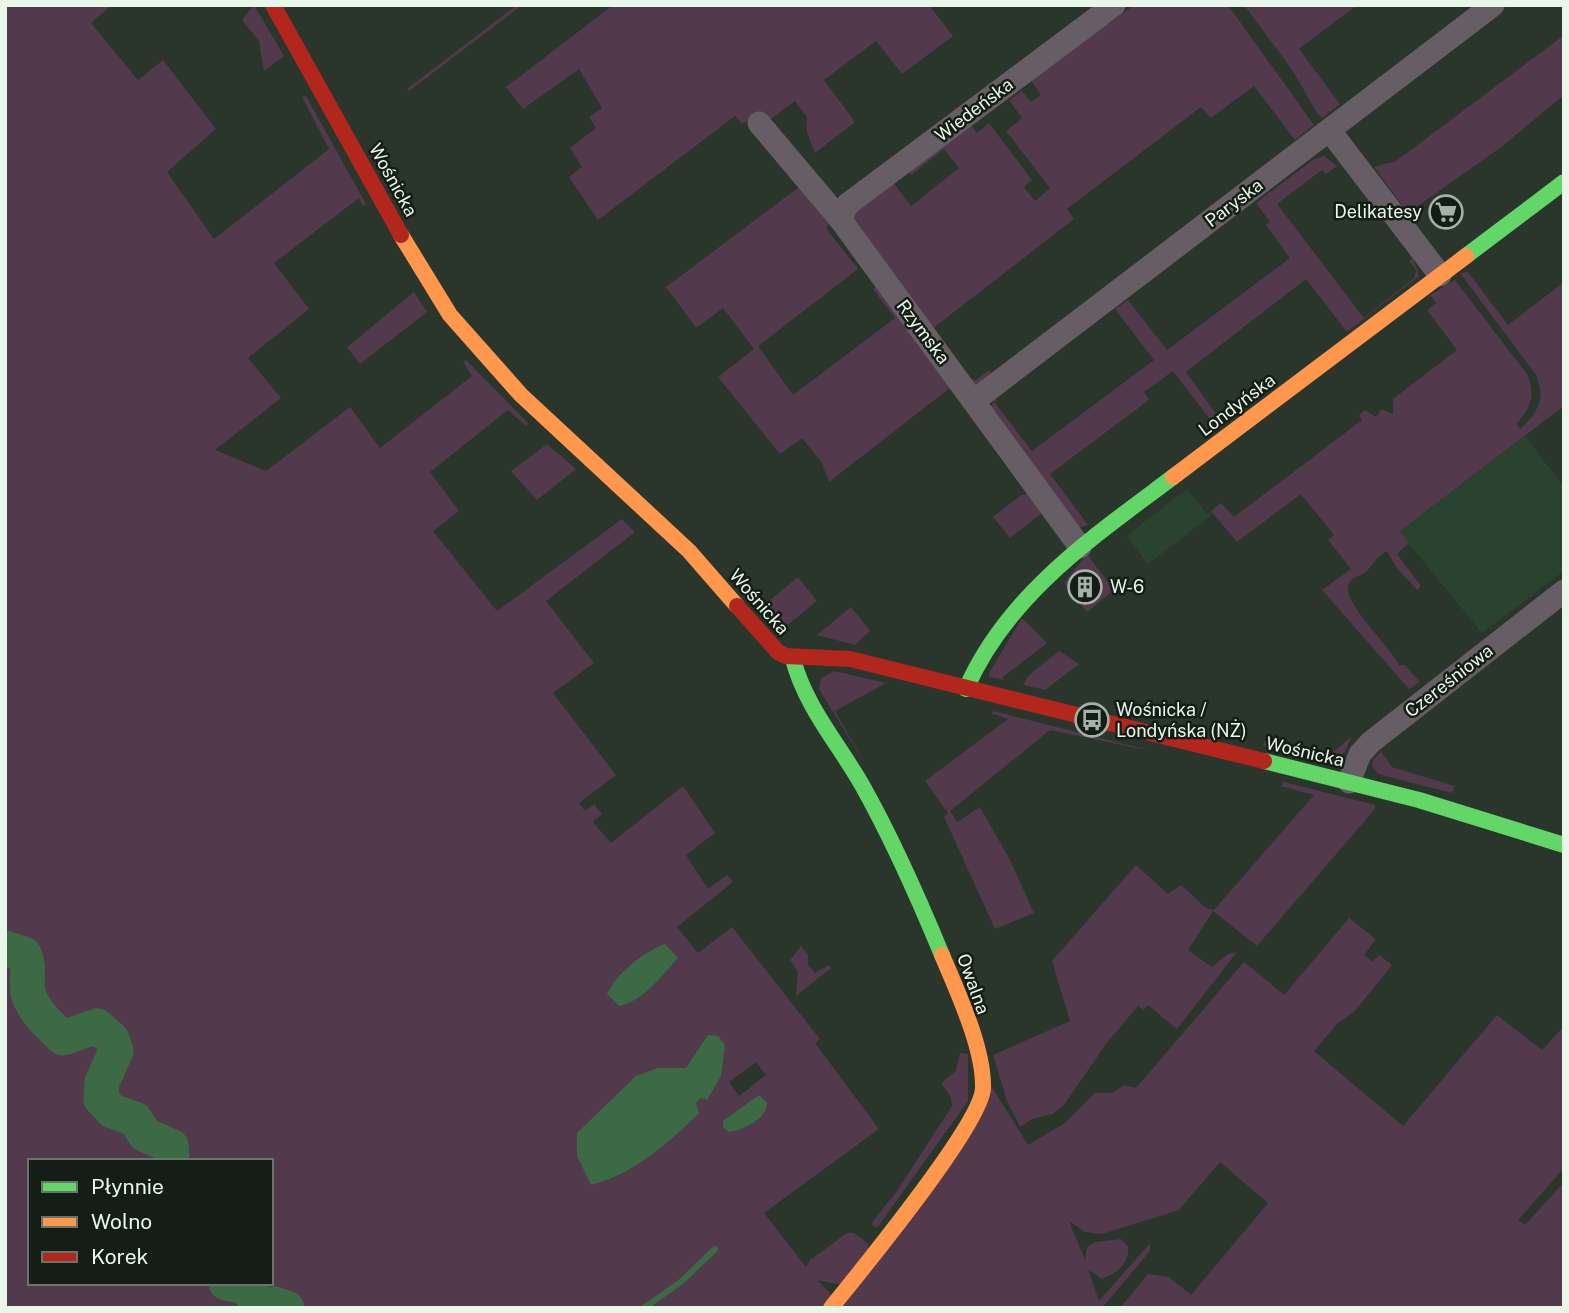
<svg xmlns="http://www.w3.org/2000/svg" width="1569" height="1313" font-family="'Public Sans',sans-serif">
<rect width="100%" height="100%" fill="#2a352c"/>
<g fill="#2a432e">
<path d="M1525,436L1564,487V571L1482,633L1399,532Z"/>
<path d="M1187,489L1207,514L1211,511L1213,514L1148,564L1126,536Z"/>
</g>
<g fill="#52394b" fill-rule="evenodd">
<path d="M5,5H112L91,23L138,80L163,60L216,129L167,172L214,239L329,149L302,97L306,96L366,204L363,206L359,198L274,263L309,309L248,358L281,398L215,450L266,471L350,407L380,448L472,376L463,362L466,360L528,423L526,426L508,410L430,472L459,511L433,531L497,611L622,519L635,532L546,601L594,663L553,693L616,775L579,803L585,811L594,804L602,814L593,822L611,843L683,786L715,833L686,855L708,889L727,875L733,882L677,927L698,953L732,927L820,1039L815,1043L879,1129L764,1213L806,1267L810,1260L847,1233H854L868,1244L869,1251L841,1285L817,1280L834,1297L884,1238L990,1084L1028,1145L1065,1123L1095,1093H1112L1124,1085L1136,1088L1244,962L1284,995L1349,918L1376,939L1364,955L1373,962L1379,955L1392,965L1355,1011L1337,1024L1314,1051L1403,1126L1497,1015L1542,1050L1564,1026V1168L1518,1220L1525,1225L1564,1182V1308H1120L1148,1274L1169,1277L1191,1295L1268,1203L1220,1162L1179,1210L1102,1234L1085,1232L1069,1221L1085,1260L1087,1247L1095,1242L1121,1239L1128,1246C1130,1264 1117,1273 1102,1279L1088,1269L1099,1301L1150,1243V1251L1102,1308H5ZM756,1062L766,1075L739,1096L729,1082ZM30,1161H271V1283H30Z"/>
<path d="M254,5L284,56L264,71L259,41L242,20Z"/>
<path d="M517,5H522L409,91L407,89Z"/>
<path d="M613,5H929L953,36L902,74L876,41L824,80L855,122L815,153L807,132V117L795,101L767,122L759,114L742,124L735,116L598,220L569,177L582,167L570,148L596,128L589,117L602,108L579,69L523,109L506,87Z"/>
<path d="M1134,5H1228L1314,125L1295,140L1254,86L1211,118L1201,107L1067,209L1074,219L932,329L969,379L976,380L989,370L993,375L975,387L853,229L852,213L892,181L911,206L959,168L944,149L911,175L907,170L970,124L977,133L989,123L1032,180L1024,187L1035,201L1050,188L1006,131L1022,118L1009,100L1022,91L1031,102L1041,95L1029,78L1106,21L1109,24Z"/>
<path d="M1244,5H1357L1299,49L1340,104L1322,118L1317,113L1293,71Z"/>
<path d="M1564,35V95L1504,145L1408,213L1374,167L1396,161Z"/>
<path d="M1324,156L1337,166L1326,174L1322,170L1277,204L1364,318L1414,278L1416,270L1409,261L1413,258L1419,276L1347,332L1306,279L1186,372L1224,425L1218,430L1173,371L1144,392L1149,400L1050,474L1088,525L1078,528L990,408L997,396L995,403L1032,451L1154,360L1115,309L1128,300L1167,350L1290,258L1266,225L1270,222L1256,203L1314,159Z"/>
<path d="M799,187L829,224L826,228L858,269L758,346L793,395L895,318L873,289L876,287L955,384L829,482L822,463L802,438L780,454L718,377L754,349L723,308L696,328L666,287Z"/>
<path d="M1468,272L1508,325L1564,282V406L1400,531L1409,543L1397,554L1421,586L1417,590L1396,567L1387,551C1377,556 1375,562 1368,570C1362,577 1351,575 1348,586C1344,604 1392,649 1399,665H1405L1420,682L1409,689L1322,590L1351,569L1328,540L1334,535L1301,494L1237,542L1211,511L1221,503L1234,517L1362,420L1359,415L1365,410L1376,417L1382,409L1393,414V399L1457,350L1427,310L1436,303L1430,295L1455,280L1527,374C1536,395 1531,408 1516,424L1520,429C1538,412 1546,399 1536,375L1460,273Z"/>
<path d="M414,292L427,312L360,364L347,347Z"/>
<path d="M547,444L576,469L537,500L511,471Z"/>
<path d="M1029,494L1042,513L1010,538L993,517L1021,495Z"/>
<path d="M1087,554L1114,590L1087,612L1064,583Z"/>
<path d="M737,571L739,579L765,604L798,577L817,601L780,631L732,576Z"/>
<path d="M851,607L870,631L855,645L817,635Z"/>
<path d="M1022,618L1047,643L1003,677L1004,680L989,677V673Z"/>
<path d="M1059,651L1079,664L1045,690L1023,685L1028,676Z"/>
<path d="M834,671L886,683L835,711L868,769L819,689L821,678Z"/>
<path d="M993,711L1156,752L1050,730L950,811L957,822L980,807L1010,860L1034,913L995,929L944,817L948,813L925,781L1008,719L991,713Z"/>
<path d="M1352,736L1344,753L1331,761L1263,746L1265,741L1332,753Z"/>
<path d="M1381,751L1392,767L1455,786L1452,793L1378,774L1372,766L1373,760Z"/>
<path d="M1284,782L1375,805V809L1257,946L1213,911L1188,950L1212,967L1228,954L1237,952L1177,1029L1148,1005L1144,1010L1138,1006L1106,1044L1064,1105L1053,1114L1032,1119L1020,1127L1007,1101L993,1055L1070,1021L1052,961L1136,865L1168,894L1181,885L1206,908L1214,910L1314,795L1281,786Z"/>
<path d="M801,946L808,955V965L815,973L829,965L831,968L796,996L798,971L790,960Z"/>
<path d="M960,1053L968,1054V1101L877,1228L872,1225L873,1221L897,1191L952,1106L951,1097L941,1083L956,1071Z"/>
</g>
<g fill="#3b6a44">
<path d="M665,944L678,958C663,975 642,1002 619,1006L607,994C618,972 642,953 665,944Z"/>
<path d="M708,1035L718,1036L725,1045L721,1076L707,1100L701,1098L696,1103L699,1113C669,1143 632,1175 591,1185L577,1156V1133L636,1076L658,1068H686Z"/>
<path d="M759,1095L767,1103C766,1120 744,1129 729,1132L723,1127V1121Z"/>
</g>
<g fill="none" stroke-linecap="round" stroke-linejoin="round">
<path stroke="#3b6a44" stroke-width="6" d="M644,1308L682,1281L715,1249"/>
<g stroke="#3b6a44" stroke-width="35">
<path d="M5,948L24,954C31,968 25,978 28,993C33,1011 50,1026 63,1038L97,1026L112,1039L116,1051L102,1082L101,1099L112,1111L135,1119L145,1135L171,1146L172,1161"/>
<path d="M226,1283L251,1288L256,1308"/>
<path d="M273,1308L275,1304L287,1308"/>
</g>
<g stroke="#675e65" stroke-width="23">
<path d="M759,123L840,219L1080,547"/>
<path d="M1330,131L1440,275"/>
<path d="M840,219L848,204L1114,5"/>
<path d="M975,400L1493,5"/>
<path d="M1349,782L1360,754L1371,742L1564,591"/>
</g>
<g stroke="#63d668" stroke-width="16">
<path d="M1466,256L1564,182"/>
<path d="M793,659C805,706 838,743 862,785C893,840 918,897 942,955"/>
<path d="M966,689C1007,595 1093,537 1173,477"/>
<path d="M1264,761L1419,800L1564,845"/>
</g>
<g stroke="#ff974d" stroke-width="16">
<path d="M401,235L450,315L521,395L689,551L737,606"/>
<path d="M1173,477L1466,256"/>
<path d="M831,1308C859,1273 982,1124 983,1088C984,1048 957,991 942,955"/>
</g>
<g stroke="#b3261e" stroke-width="16">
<path d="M273,5L401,235"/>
<path d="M737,606L778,652L786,656L850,659L1264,761"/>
</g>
</g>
<defs>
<symbol id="supermarket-ring" viewBox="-11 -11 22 22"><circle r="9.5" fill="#151e16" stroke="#a6b2a8" stroke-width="1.5"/><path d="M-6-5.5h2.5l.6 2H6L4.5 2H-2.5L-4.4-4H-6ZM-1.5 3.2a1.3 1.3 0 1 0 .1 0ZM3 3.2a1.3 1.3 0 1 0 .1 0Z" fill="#a6b2a8"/></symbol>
<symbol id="building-ring" viewBox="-11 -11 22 22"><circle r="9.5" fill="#151e16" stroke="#a6b2a8" stroke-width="1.5"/><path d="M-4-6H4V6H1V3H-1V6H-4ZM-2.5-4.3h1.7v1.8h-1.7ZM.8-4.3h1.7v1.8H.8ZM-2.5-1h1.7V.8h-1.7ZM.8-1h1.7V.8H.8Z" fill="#a6b2a8"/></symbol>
<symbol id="bus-ring" viewBox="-11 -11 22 22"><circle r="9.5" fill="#151e16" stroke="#a6b2a8" stroke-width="1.5"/><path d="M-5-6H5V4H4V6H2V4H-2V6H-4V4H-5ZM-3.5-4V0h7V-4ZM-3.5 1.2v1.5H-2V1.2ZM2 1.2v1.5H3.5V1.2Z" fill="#a6b2a8"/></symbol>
</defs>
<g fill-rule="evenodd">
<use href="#supermarket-ring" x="1427" y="193" width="38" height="38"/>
<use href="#building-ring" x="1066" y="568" width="38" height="38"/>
<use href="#bus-ring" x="1073" y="701" width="38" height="38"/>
</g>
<g text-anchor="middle" stroke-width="5" stroke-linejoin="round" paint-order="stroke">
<g font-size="18" fill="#e9f6ea" stroke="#151e16">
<text transform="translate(974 110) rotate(-37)" y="6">Wiedeńska</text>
<text transform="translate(393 180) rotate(61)" y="6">Wośnicka</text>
<text transform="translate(1234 203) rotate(-37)" y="6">Paryska</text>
<text transform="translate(923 332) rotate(53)" y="6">Rzymska</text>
<text transform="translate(1237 405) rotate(-37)" y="6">Londyńska</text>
<text transform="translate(759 602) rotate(49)" y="6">Wośnicka</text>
<text transform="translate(1449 681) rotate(-38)" y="6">Czereśniowa</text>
<text transform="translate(1305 752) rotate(13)" y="6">Wośnicka</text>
<text transform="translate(973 984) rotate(70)" y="6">Owalna</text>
</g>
<g font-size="18" fill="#e9f6ea" stroke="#151e16" text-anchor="start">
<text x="1422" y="218" text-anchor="end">Delikatesy</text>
<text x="1110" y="593">W-6</text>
<text x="1116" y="716">Wośnicka /<tspan x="1116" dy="21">Londyńska (NŻ)</tspan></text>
</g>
</g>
<rect width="1569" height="1313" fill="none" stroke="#e9f6ea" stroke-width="14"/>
<rect x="28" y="1159" width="245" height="126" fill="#151e16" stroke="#6a746b" stroke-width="2"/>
<rect x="42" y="1182" width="35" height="10" fill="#63d668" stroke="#6a746b" stroke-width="2"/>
<text x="91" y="1194" font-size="21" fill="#e9f6ea">Płynnie</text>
<rect x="42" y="1217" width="35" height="10" fill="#ff974d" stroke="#6a746b" stroke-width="2"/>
<text x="91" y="1229" font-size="21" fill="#e9f6ea">Wolno</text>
<rect x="42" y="1252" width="35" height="10" fill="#b3261e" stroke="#6a746b" stroke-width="2"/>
<text x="91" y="1264" font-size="21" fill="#e9f6ea">Korek</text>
</svg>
